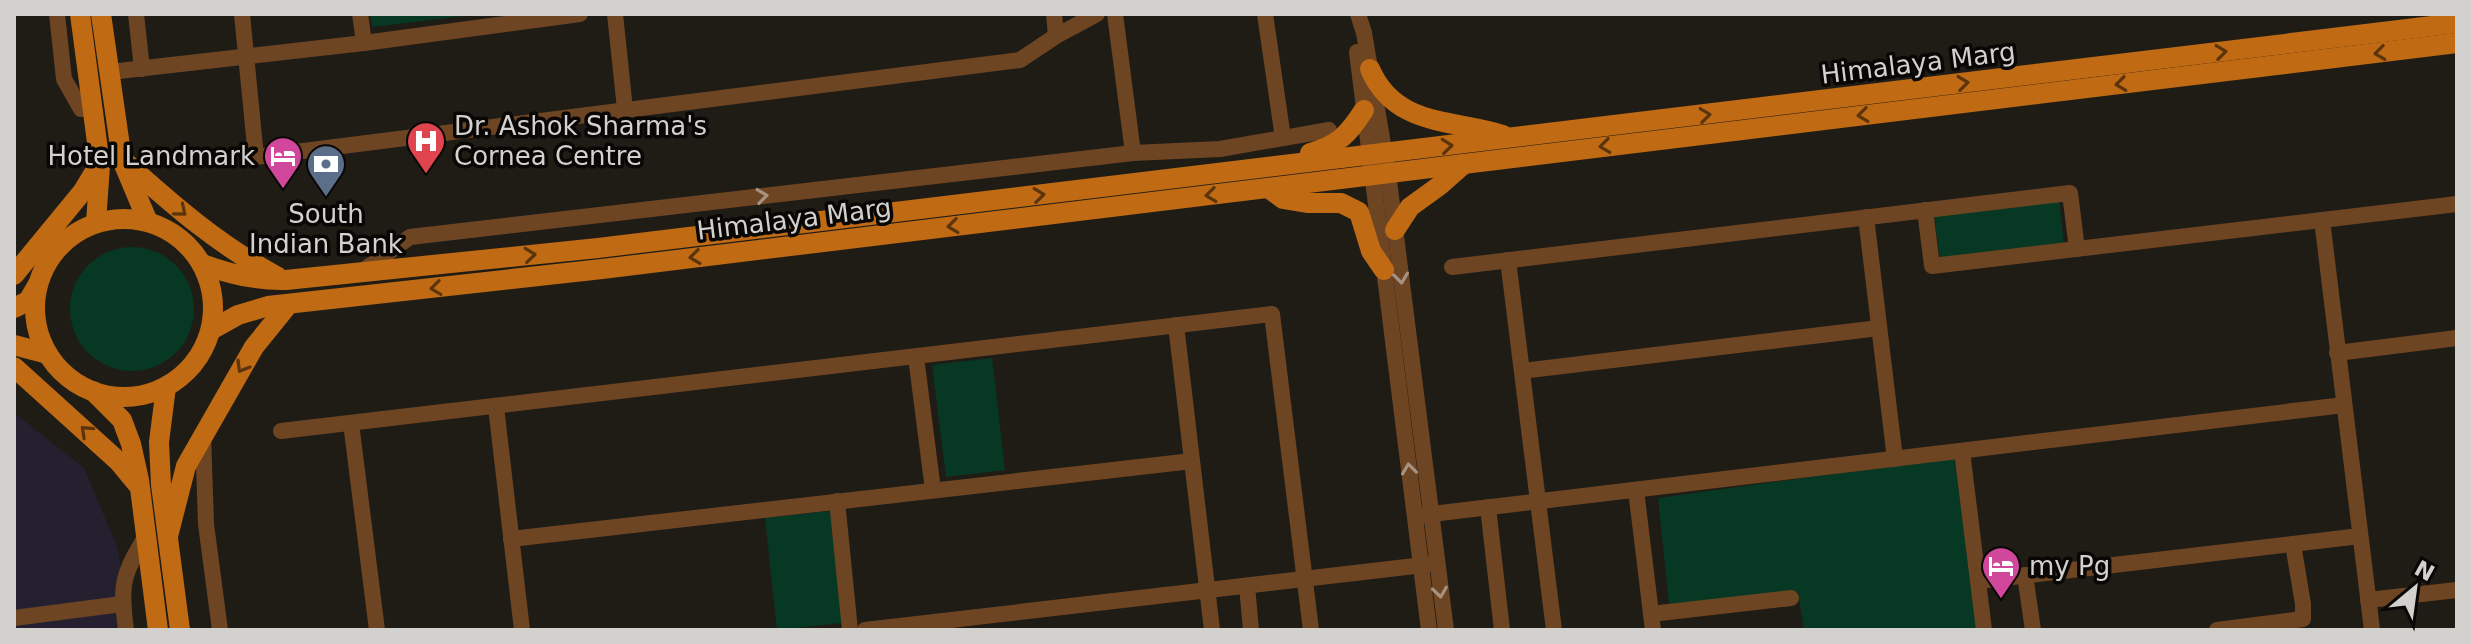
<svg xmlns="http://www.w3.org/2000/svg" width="2471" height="644" font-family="'DejaVu Sans',sans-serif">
<rect width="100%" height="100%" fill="#1f1c16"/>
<path fill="#252030" d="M14,413L84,468L118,549L128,630H14Z"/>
<g fill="#063823">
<path d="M370,14H481L372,27Z"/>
<path d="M2059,199L2064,246L1940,260L1934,214Z"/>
<circle cx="132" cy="309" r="62"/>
<path d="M992,358L1005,470L946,477L932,365Z"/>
<path d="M1954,457L1980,630H1804L1798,592L1669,604L1658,498Z"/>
<path d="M830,511L842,623L777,630L765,518Z"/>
</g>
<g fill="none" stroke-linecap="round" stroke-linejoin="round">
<g stroke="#6e4523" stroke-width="16">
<path d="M57,14L64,79L81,109L92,108"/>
<path d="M136,14L142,69"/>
<path d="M242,14L256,157L1020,60L1056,36L1097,14"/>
<path d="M360,14L364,43"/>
<path d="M615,14L625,109"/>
<path d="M1054,14L1056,36"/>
<path d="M1115,14L1133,153"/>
<path d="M1265,14L1283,138"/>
<path d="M1358,14L1364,33L1388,173L1446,630"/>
<path d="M1357,52L1429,630"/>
<path d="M110,72L364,43L580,14"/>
<path d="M1925,210L1932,266L2457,204"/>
<path d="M1866,217L1895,459"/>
<path d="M2322,220L2372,630"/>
<path d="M1508,260L1554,630"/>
<path d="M1452,267L2070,193L2077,249"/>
<path d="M361,272L410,237L1133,153L1220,149L1329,130"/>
<path d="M1176,325L1212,630"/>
<path d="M2337,353L2457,338"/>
<path d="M916,357L933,490"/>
<path d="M1522,371L1879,328"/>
<path d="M496,407L522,630"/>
<path d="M351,423L377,630"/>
<path d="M281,431L1272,314L1311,630"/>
<path d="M203,435L206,524L220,630"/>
<path d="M1962,451L1984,630"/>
<path d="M1636,490L1653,630"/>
<path d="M837,501L850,630"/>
<path d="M1488,507L1502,630"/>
<path d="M1415,516L2344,405"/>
<path d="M511,539L1192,461"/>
<path d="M2025,575L2033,630"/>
<path d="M1978,581L2360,536"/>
<path d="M1247,586L1251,630"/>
<path d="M2368,600L2457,590"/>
<path d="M1651,614L1791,598"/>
<path d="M14,618L122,604"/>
<path d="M126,630C120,585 122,575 146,536"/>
<path d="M865,630L1432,564"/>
<path d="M2217,630L2303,619V604L2293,544"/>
</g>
<g stroke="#c06a14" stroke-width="20">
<path d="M80,14L100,165L96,223"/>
<path d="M101,14L122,160L148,222"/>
<path d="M1370,69C1395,127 1452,119 1503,135"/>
<path d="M1310,153C1338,145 1348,135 1364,110"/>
<path d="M125,162C175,207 219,245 278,277"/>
<path d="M1268,188L1283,199L1307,203H1341L1359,212L1371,251L1384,270"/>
<circle cx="124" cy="308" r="89"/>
<path d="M1395,230L1410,207L1439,186L1464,164"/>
<path d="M202,264C229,274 256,281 286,280L598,248L2457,23"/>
<path d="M14,275L83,191L97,168"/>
<path d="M14,308L28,301L38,284"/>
<path d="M211,330L238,315L268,306L602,269L2457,43"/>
<path d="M14,345L48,354"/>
<path d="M14,367L118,461L137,484"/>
<path d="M166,387L159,442L161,485L180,630"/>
<path d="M93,391L122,420L131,444L139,480L158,630"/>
<path d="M168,536L186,466L254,347L288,305"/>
</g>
</g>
<defs><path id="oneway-chevron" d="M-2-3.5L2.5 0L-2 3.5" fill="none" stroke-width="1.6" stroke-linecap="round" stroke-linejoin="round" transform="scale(2)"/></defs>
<g stroke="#5b340c">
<use href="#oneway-chevron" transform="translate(2221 52) rotate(-7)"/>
<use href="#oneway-chevron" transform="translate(2380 53) rotate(173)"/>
<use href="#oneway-chevron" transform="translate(1963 83) rotate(-7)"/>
<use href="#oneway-chevron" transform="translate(2121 84) rotate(173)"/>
<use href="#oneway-chevron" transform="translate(1705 115) rotate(-7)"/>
<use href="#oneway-chevron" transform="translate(1863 115) rotate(173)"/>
<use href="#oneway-chevron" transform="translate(1447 146) rotate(-6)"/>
<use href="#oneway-chevron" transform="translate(1605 146) rotate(173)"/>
<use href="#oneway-chevron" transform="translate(1039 195) rotate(-7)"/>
<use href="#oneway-chevron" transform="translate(1211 195) rotate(173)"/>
<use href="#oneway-chevron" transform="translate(181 211) rotate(40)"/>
<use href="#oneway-chevron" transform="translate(953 226) rotate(173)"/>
<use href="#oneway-chevron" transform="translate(530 255) rotate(-6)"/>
<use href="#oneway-chevron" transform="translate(695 257) rotate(173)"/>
<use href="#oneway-chevron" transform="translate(436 288) rotate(173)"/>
<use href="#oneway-chevron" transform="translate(242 367) rotate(120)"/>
<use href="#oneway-chevron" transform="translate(86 431) rotate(-137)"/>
</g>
<g stroke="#a69280">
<use href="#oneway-chevron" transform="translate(762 196) rotate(-7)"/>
<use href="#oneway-chevron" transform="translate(1401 278) rotate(83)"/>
<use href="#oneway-chevron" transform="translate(1409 469) rotate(-97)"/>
<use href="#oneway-chevron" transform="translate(1440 592) rotate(82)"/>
</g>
<defs>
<symbol id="hospital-pin" viewBox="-11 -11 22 30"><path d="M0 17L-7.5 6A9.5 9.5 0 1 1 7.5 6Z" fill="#e0444e" stroke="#080705"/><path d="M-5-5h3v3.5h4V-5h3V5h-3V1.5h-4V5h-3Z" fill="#fff"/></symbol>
<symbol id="hotel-pin" viewBox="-11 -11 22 30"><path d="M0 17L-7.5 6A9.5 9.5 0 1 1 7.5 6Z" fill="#d1479c" stroke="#080705"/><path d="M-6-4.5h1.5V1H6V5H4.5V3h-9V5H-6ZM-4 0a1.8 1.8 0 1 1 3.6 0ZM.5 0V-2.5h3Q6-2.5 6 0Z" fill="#fff"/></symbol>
<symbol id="bank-pin" viewBox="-11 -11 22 30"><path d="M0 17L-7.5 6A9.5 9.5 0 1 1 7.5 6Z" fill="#5c6f8a" stroke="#080705"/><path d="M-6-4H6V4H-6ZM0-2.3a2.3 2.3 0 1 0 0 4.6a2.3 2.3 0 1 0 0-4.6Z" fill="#fff"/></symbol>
</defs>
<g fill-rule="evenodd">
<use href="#hospital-pin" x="404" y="119" width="44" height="60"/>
<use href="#hotel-pin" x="261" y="134" width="44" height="60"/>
<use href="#bank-pin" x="304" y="142" width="44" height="60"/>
<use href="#hotel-pin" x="1979" y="544" width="44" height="60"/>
</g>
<g text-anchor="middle" stroke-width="7" stroke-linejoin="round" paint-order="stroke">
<g font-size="26" fill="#d3d1cd" stroke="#080705">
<text transform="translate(1918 63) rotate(-7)" y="9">Himalaya Marg</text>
<text transform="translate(794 219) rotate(-7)" y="9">Himalaya Marg</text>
</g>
<g font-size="26" fill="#d3d1cd" stroke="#080705" text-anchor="start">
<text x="454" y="135">Dr. Ashok Sharma's<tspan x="454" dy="30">Cornea Centre</tspan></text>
<text x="255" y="165" text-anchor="end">Hotel Landmark</text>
<text x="326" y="223" text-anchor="middle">South<tspan x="326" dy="30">Indian Bank</tspan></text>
<text x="2029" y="575">my Pg</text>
</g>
</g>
<rect width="2471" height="644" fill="none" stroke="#d3d1cd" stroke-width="32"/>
<g transform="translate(2415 588) rotate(29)" stroke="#080705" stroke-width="6" paint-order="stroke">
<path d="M0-6L14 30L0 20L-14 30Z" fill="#d3d1cd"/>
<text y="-12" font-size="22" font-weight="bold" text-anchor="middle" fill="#d3d1cd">N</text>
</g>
</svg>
